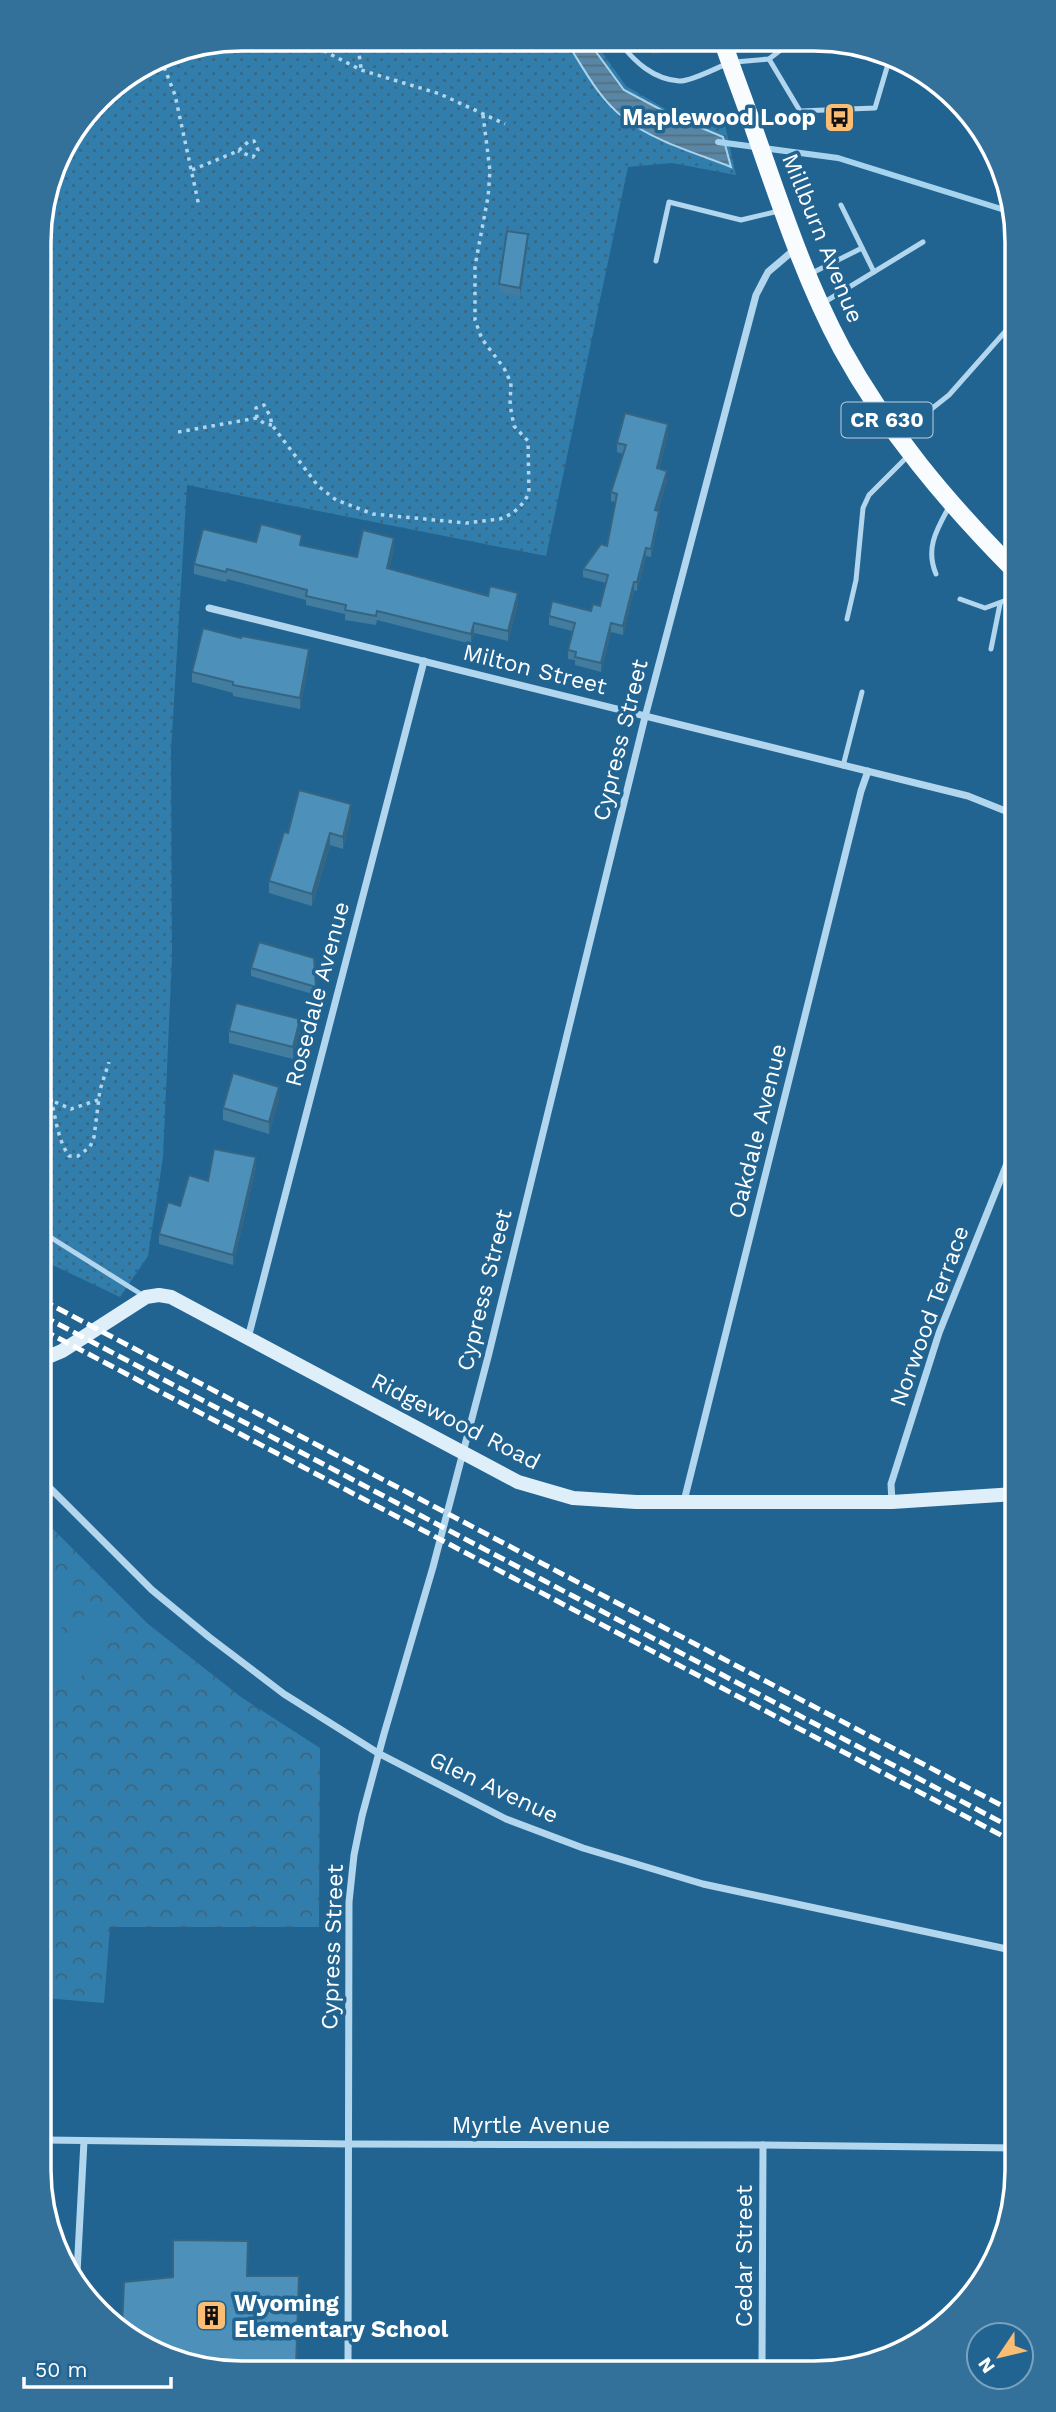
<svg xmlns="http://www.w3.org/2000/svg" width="1056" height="2412" font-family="'Work Sans',sans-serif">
<defs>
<pattern id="grass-dots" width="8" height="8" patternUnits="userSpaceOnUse" patternTransform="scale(1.75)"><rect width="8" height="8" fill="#317eac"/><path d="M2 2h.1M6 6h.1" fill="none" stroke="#3e657c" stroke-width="1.8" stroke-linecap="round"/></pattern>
<pattern id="park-crowns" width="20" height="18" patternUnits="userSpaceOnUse" patternTransform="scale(1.75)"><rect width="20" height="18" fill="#317eac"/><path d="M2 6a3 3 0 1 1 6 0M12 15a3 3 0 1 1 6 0" fill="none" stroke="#3e657c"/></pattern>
<pattern id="water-rules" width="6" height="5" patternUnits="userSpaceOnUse" patternTransform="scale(1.75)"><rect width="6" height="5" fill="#5986a4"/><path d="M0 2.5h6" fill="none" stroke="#546f81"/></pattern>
</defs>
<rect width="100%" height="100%" fill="#216491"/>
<path fill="url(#grass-dots)" d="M242,39L594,41L626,86L674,114L725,125L736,175L672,163L628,167L546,556L187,485L171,751L172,958L163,1157L148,1256L120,1297L42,1260L39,228L59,152L107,89L164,54Z"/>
<path fill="url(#park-crowns)" d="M43,1519L148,1624L241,1697L320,1748L319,1927H110L104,2003L45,1998Z"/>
<g fill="#317eac">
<path d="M53,1583L80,1602L44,1654L43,1597Z"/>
<path d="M89,1608L116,1626L76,1684L50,1665Z"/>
</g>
<path fill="url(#water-rules)" stroke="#a6d3ee" stroke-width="2" d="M566,41H588L624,90L669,114L723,137L731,167C696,153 655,142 624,118C598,98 583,67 566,41Z"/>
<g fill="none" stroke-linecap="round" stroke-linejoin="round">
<path stroke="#a6d3ee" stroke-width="6" d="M718,142L838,158L1011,212"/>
<g stroke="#b2d6ed" stroke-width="3.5" stroke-dasharray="3.5 5" stroke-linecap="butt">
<path d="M301,39L361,70L440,94L505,124"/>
<path d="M357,39L361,68"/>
<path d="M161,56L164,67"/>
<path d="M139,70L164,67L175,95L199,206"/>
<path d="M192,170L238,151L248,142L254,141L258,150L253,157L238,151"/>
<path d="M272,425L265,424L257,418L256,408L264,405L270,416L272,425L318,486L336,500L373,514L466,523L500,519L513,513L524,502L529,493L528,441L514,426L510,405L511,383L504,368L482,339L475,320V266L488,197L490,171L483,115"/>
<path d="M178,432L257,418"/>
<path d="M42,1075C56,1100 53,1133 69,1156H78L90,1147L94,1137L100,1090L109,1062"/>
<path d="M55,1102L71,1109L98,1100"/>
</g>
<g stroke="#b2d6ed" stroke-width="5">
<path d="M620,43C635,62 653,79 679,81C689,82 715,69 726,64"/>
<path d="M769,59L800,111L875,108L888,64L884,57"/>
<path d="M735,62L769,59L791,42"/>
<path d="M841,205L874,272"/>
<path d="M656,261L669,202L741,220L779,211"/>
<path d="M810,274L862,248"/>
<path d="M823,303L923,242"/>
<path d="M900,434L949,395L1011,325"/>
<path d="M936,574C925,548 937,529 949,507"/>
<path d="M960,599L985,608L1012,598"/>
<path d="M847,619L856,580L863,508L869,495L908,456"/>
<path d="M991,649L1000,604"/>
<path d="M843,766L862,692"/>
<path d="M42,1232L144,1296"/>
</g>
<g stroke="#b2d6ed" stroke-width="7">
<path d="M209,608L968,796L1013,814"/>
<path d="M248,1338L424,661"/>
<path d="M43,1481L152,1590L209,1637L284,1694L378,1753L506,1819L583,1848L703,1884L1016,1951"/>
<path d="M684,1501L861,791L868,771"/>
<path d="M892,1502L891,1484L939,1333L1014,1146"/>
<path d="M45,2140L349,2144L763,2145L1017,2148"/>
<path d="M77,2273L84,2141"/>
<path d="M762,2367L763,2145"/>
<path d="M348,2369L349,1902L354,1855L362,1816L384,1734L433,1567L488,1357L645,717L756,295L768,272L795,249"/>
</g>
<path stroke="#deeffa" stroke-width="14" d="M43,1359L62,1351L146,1297L159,1295L171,1297L518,1482L573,1498L636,1502H892L1015,1494"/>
<path stroke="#f8fcff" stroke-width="18" d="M723,42C733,72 745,102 755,132C781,206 805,280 842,349C887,431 947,502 1012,568"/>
<g stroke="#fff" stroke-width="5" stroke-dasharray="12 5" stroke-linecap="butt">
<path d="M42,1300L1016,1813"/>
<path d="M43,1316L1016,1830"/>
<path d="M43,1330L1016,1843"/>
</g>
</g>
<g fill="#427c9f">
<path d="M648,41H686V43L653,55Z"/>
<path d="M528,242L520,296L499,292V284Z"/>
<path d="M668,433L659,469L667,480L658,510L659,519L651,557L646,556L637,591L634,590L623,635L611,632L601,672L575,665V660L568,659V650L572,631L549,625V616L591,611L600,606L606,583L583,577V569L607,546L616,502L611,501V492L623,454L617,452V443Z"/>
<path d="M256,542L302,545L357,557L394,548L389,569L488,596L518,603L508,641L474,633L471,644L377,620L376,625L345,620V614L306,605V600L227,579L226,582L194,574V564Z"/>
<path d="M309,660L300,709L233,696V693L192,682V672Z"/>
<path d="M351,816L343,849L330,845L312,906L269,893V881L288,833Z"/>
<path d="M251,968L316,987V995L251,976Z"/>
<path d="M229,1031H300L293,1059L229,1043Z"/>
<path d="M279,1099L269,1134L223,1120V1108Z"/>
<path d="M256,1167L233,1265L159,1244V1234L180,1206L208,1181Z"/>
<path d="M122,2327L296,2369L202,2370L117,2328Z"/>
</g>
<g fill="#366582">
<path d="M670,41H686V43L653,55V47Z"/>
<path d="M528,234V242L520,296V288Z"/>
<path d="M668,424V433L657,477V468Z"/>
<path d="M667,471V480L655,519V510Z"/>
<path d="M659,511V519L651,557V549Z"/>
<path d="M394,538V548L387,578V568Z"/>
<path d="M646,548V556L637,591V582Z"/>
<path d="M634,582V590L623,635V626Z"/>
<path d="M518,593V603L508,641V631Z"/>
<path d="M474,623V633L471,644V634Z"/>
<path d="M611,623V632L601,672V663Z"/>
<path d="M309,649V660L300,709V698Z"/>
<path d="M351,804V816L343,849V837Z"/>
<path d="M330,833V845L312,906V894Z"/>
<path d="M300,1019V1031L293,1059V1047Z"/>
<path d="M279,1087V1099L269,1134V1122Z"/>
<path d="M256,1157V1167L233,1265V1255Z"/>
</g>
<g fill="#4d90b9" stroke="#366582" stroke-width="2">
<path d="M651,41H670L653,47Z"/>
<path d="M507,231L528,234L520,288L499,284Z"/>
<path d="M625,413L668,424L657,468L667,471L655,510L659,511L651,549L646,548L637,582H634L623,626L611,623L601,663L575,657L576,652L568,650L575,623L549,616L552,601L591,611L593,604L600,606L608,575L583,569L601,544L607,546L617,494L611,492L626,445L617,443Z"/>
<path d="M261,524L302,535L300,545L357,557L363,530L394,538L387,568L488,596L490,586L518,593L508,631L474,623L471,634L377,611L376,616L345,610L346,605L306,596L307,590L227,569L226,572L194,564L203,529L256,542Z"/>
<path d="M203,628L241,638L242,636L309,649L300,698L233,685V682L192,672Z"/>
<path d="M299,790L351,804L343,837L330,833L312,894L269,881L284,832L288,833Z"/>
<path d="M259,942L314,958L316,987L251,968Z"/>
<path d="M236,1003L300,1019L293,1047L229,1031Z"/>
<path d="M233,1073L279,1087L269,1122L223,1108Z"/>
<path d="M214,1149L256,1157L233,1255L159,1234L168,1202L180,1206L189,1175L208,1181Z"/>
<path d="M173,2240L248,2241L247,2276H299L296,2369H256L257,2363L184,2361L117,2328L122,2327L124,2282L173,2277Z"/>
</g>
<defs>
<symbol id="bus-square" viewBox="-11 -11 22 22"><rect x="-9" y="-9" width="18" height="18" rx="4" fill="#fabd73" stroke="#216491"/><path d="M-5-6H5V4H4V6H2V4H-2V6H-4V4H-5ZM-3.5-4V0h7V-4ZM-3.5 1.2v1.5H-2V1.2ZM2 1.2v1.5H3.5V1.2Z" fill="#111"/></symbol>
<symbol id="building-square" viewBox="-11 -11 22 22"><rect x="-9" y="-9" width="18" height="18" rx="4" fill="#fabd73" stroke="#216491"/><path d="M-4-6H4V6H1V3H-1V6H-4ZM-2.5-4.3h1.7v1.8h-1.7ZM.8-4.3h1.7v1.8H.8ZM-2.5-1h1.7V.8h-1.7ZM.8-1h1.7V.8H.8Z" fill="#111"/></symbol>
</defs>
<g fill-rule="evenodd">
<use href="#bus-square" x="822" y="100" width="35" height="35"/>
<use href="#building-square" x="194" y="2298" width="35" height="35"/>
</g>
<g text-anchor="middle" stroke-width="7" stroke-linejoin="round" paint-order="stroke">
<rect fill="#216491" stroke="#bcd0de" stroke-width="2" x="841.5" y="402.5" width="91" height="35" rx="5"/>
<g font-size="21" font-weight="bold" fill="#fff">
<text x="887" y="427">CR 630</text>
</g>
<g font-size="23" font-weight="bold" fill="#fff" stroke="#216491" text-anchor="end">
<text x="816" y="125">Maplewood Loop</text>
<text x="234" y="2311" text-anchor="start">Wyoming<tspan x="234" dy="26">Elementary School</tspan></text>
</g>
<g font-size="23" fill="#fff" stroke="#216491">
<text transform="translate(823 238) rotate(68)" y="8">Millburn Avenue</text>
<text transform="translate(535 669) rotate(14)" y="8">Milton Street</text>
<text transform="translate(620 740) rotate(-76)" y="8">Cypress Street</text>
<text transform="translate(317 994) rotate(-75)" y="8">Rosedale Avenue</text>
<text transform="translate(757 1131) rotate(-76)" y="8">Oakdale Avenue</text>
<text transform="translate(484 1290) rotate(-76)" y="8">Cypress Street</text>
<text transform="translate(929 1316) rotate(-70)" y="8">Norwood Terrace</text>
<text transform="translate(456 1421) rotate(27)" y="8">Ridgewood Road</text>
<text transform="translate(494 1787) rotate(25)" y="8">Glen Avenue</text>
<text transform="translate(332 1947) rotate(-88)" y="8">Cypress Street</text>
<text x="531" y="2133">Myrtle Avenue</text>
<text transform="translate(744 2256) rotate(-90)" y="8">Cedar Street</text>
</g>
</g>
<path d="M0 0H1056V2412H0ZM242 51H814A191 191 0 0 1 1005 242V2170A191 191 0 0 1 814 2361H242A191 191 0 0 1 51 2170V242A191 191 0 0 1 242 51Z" fill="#33709a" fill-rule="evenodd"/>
<path fill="none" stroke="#fff" stroke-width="3.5" d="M242 51H814A191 191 0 0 1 1005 242V2170A191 191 0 0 1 814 2361H242A191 191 0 0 1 51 2170V242A191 191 0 0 1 242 51Z"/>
<g transform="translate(1000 2356) rotate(235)"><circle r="33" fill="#216491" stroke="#7aa2bd" stroke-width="2"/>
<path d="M0-5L12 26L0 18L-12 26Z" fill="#fabd73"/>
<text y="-10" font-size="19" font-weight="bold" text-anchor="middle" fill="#ffffff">N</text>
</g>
<path d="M24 2377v10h147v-10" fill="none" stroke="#ffffff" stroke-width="3.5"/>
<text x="35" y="2377" font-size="21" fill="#ffffff" stroke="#216491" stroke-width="5" paint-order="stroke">50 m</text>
</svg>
